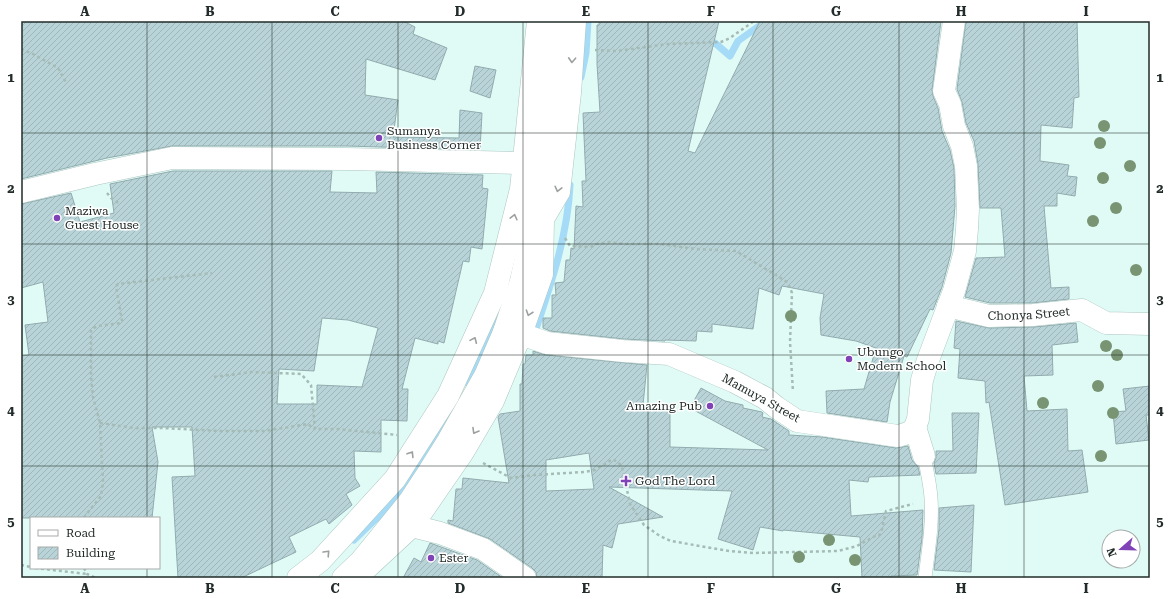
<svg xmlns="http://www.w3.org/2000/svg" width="1171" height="599" font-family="'Roboto Serif',serif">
<defs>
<pattern id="building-hatch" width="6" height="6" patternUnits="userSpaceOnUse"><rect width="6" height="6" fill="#b9d4d8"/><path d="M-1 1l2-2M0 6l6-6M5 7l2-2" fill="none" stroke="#9fb6ba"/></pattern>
</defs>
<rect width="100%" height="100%" fill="#e0fbf5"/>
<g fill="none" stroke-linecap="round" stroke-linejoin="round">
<g stroke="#a5dbf7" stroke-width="7">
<path d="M706,44L715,43L730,56L738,41L766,21"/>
<path d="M581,77L586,53L588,21"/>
<path d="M537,326C552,281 568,233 570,185"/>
<path d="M467,383L493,329L500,307"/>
<path d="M354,540L382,513L423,459L455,405"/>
</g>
</g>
<g fill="url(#building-hatch)" stroke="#91abae" fill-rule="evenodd">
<path d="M21,21H403L415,27L413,34L447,48L435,80L366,59L365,95L398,100L393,137L459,138L460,110L482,113L480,150L347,146H172L107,158L21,179Z"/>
<path d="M599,21H719L688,151L695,153L760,21H941L932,90L933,96L938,108L942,131L950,150L954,168L955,206L951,253L942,287L933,310L930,309L907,357L904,356L890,402L887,422L827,413L826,391L864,389L876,348L856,341L821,335L820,318L824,294L782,286L779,295L759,288L753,329L712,324V332L697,331L696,341L665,340V341L624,339L550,331L543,328V318H552V295H556L555,283L564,282L566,260H570L571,248L574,249L576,206L583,207L582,181H586L583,113L600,112L597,64V25H599Z"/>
<path d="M966,21H1077L1079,97L1074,98L1072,128L1041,125L1040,161L1069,165L1067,176L1077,177L1075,196L1057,193V206H1044L1051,288L1069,287V299L1032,303H990L965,297L976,258L1005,257L1001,208H980L978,164L974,141L966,123L962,102L957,89Z"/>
<path d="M475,66L496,70L490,98L470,91Z"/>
<path d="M173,171H332L330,192L377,193L376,172L483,175L482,188L488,189L482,249L471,247L469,262L463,261L444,343L438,341V344L415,338L402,389H408L407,421L381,420V452L354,451L355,478L360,486L346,494L352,505L329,524L326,519L289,537L296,552L241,578H178L172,477L195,476L192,427H152L158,462L152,518H21V356L29,355L25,325L48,322L43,282L21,288V204L71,193L80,222L114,213L110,184ZM322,318L348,320L378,328L362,387L317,385V404H277L279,369L314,371Z"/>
<path d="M956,321L989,328L1034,327L1076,323L1078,342L1052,345L1053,375L1024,376L1027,411L1067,409L1068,451L1082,450L1088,492L1005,505L989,402L986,403L985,381L958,378L960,349L954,348Z"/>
<path d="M533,351L546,355L647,365L643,405H670V447L768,450L690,408L701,388L725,401L743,405V408L762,412L763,413L762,417L771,419L789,431V435L822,437L896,448L908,446L912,460L918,467L920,475L869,477L868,482L849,480L851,516L923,510L922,538L917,575L891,576V578H862L860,537L783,530V531L760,527L753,550L718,539L732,491L609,487L663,517L618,524L612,548L603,545L602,578H537L536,572L532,568L490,539L448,523V520L453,521L456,489H462L463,478L509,483L498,417L500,414L520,411V384H522L523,364H525L526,355H533ZM589,453L594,489L546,491V460Z"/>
<path d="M1150,386V415H1146L1149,440L1116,444L1113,412L1126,411L1123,389Z"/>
<path d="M952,413H979L976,473L936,474L934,463L936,458V451H953Z"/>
<path d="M974,505L971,572L934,570L939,529V508Z"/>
<path d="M430,543L477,560L503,578H403L414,558L421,562Z"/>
</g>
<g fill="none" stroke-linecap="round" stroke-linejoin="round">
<defs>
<path id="service" d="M924,456C927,470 930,484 931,498C933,525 928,552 925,578"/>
<g id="minor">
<path d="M21,192L95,174L172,158L347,159L523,163"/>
<path id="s1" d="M948,306L989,316L1033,315L1082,310L1106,323L1150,324"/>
<path d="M504,332L521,334L547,343L623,351L669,354L735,382L765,398L776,407L797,421L891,435L898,436L905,434L912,431L915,427L918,419L922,380L928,360L954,291L965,251L967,229L968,209L966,166L962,146L954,126L950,104L944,91L954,21"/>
<path d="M915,427L924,456"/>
<path d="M412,526L440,533L483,549L525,578"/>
<path d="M358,576L412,526L463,452L493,401L521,334L542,274L543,219L559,192L570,93L575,21"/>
<path d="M298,578L320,561L395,479L448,396L495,293L521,189L538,21"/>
</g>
<path id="secondary" d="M343,578L361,561L409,502L428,473L448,441L485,376L504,332L521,281L544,174L559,21"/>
</defs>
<use href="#service" stroke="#acc6c1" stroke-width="14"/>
<use href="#minor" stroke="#acc6c1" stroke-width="23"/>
<use href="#secondary" stroke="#acc6c1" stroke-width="23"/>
<g stroke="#a5bbb6" stroke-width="2.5" stroke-dasharray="3 3" stroke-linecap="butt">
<path d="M21,49L33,54L58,68L67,84"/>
<path d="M595,50L617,51L668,44L721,42L730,38L754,21"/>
<path d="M107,193L111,198L120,204"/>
<path d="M565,238L570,246L589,247L594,246L596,244L609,242L625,244H660L696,249L736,251L784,280L788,283L792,293L790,342L793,392"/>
<path d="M214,377L252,372L301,374L311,385L315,429H337L397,435"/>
<path d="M100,423L134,428H162L220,431H264L308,424L314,429"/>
<path d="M483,463L511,478L534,475L584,472L595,470L613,459L621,465L623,471L630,504L644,525L660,536L671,541L729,551L753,553L838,551L857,546L875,536H879L882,529L886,511L913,504"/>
<path d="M85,518V516L101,496L103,482L100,423L93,397L91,375V330L97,326L121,323L122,321L116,286L118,284L212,273"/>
<path d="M21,565L31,567"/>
<path d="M35,568L87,574"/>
<path d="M84,568L87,574L96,578"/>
</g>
<use href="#service" stroke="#fff" stroke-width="13"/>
<use href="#minor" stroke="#fff" stroke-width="22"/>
<use href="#secondary" stroke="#fff" stroke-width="22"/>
</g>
<g fill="#789473">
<circle cx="1104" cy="126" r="6"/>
<circle cx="1100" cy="143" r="6"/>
<circle cx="1130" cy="166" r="6"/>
<circle cx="1103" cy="178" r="6"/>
<circle cx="1116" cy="208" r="6"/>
<circle cx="1093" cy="221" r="6"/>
<circle cx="1136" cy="270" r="6"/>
<circle cx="791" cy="316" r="6"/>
<circle cx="1106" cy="346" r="6"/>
<circle cx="1117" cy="355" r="6"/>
<circle cx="1098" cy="386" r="6"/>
<circle cx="1043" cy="403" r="6"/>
<circle cx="1113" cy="413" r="6"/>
<circle cx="1101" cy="456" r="6"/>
<circle cx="829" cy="540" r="6"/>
<circle cx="799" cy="557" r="6"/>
<circle cx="855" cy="560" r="6"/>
</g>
<defs><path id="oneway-chevron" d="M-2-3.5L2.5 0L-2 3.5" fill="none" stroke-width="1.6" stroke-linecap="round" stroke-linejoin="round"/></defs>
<g stroke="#9ca09f">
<use href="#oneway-chevron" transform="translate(572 60) rotate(93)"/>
<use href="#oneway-chevron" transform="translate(558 189) rotate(104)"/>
<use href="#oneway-chevron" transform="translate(514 217) rotate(-76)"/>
<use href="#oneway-chevron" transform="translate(529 313) rotate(109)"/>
<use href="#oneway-chevron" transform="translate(474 340) rotate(-66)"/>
<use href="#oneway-chevron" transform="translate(475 431) rotate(120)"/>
<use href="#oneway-chevron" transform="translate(411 454) rotate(-58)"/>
<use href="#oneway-chevron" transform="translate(327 553) rotate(-47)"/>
</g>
<path fill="none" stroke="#222c2a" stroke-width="1" stroke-opacity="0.55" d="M147,21V518M272,21V578M398,21V578M523,21V578M648,21V578M773,21V578M899,21V578M1024,21V578M21,133H1150M21,244H1150M21,355H1150M21,466H1150M147,568V578"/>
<g fill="#8042b7" stroke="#fff" stroke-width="1.5">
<circle cx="379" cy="138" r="4"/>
<circle cx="57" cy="218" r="4"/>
<circle cx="849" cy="359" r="4"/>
<circle cx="710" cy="406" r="4"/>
<path d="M624 475h4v4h4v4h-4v4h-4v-4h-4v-4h4z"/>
<circle cx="431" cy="558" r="4"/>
</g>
<g text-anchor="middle" stroke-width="3" stroke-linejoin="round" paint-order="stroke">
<g font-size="12" fill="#222c2a" stroke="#fff" text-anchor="start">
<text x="387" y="135">Sumanya<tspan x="387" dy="14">Business Corner</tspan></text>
<text x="65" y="215">Maziwa<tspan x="65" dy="14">Guest House</tspan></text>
<text x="857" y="356">Ubungo<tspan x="857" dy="14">Modern School</tspan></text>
<text x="702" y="410" text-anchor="end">Amazing Pub</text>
<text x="635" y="485">God The Lord</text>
<text x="439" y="562">Ester</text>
</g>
<g font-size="12" fill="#222c2a" stroke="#fff">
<text dy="4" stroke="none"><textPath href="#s1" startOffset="82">Chonya Street</textPath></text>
<text transform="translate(761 398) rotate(29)" y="4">Mamuya Street</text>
</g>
</g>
<rect width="1171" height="599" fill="none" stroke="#ffffff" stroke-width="44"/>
<rect x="30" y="517" width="130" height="52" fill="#ffffff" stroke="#a7abaa"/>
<rect x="38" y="530" width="20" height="6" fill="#ffffff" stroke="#a7abaa"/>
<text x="66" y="537" font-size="12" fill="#222c2a">Road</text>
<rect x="38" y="547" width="20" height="12" fill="url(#building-hatch)" stroke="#a7abaa"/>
<text x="66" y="557" font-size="12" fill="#222c2a">Building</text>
<g transform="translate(1121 549) rotate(250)"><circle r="19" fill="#ffffff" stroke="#a7abaa"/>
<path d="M0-3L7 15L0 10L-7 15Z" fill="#8042b7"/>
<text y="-6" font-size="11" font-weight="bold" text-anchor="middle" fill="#222c2a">N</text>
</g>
<rect x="22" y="22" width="1127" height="555" fill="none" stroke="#222c2a" stroke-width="1.5"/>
<g font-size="13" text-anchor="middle" font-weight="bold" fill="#222c2a">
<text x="85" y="16">A</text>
<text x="210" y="16">B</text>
<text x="335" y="16">C</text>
<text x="460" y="16">D</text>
<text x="586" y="16">E</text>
<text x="711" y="16">F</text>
<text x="836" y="16">G</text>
<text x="961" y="16">H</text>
<text x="1086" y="16">I</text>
<text x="11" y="82">1</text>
<text x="1160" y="82">1</text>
<text x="11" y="193">2</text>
<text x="1160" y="193">2</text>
<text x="11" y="304">3</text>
<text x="1160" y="304">3</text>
<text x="11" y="415">4</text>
<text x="1160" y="415">4</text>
<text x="11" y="526">5</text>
<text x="1160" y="526">5</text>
<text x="85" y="593">A</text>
<text x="210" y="593">B</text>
<text x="335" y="593">C</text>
<text x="460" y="593">D</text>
<text x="586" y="593">E</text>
<text x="711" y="593">F</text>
<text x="836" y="593">G</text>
<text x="961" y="593">H</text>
<text x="1086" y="593">I</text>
</g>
</svg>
